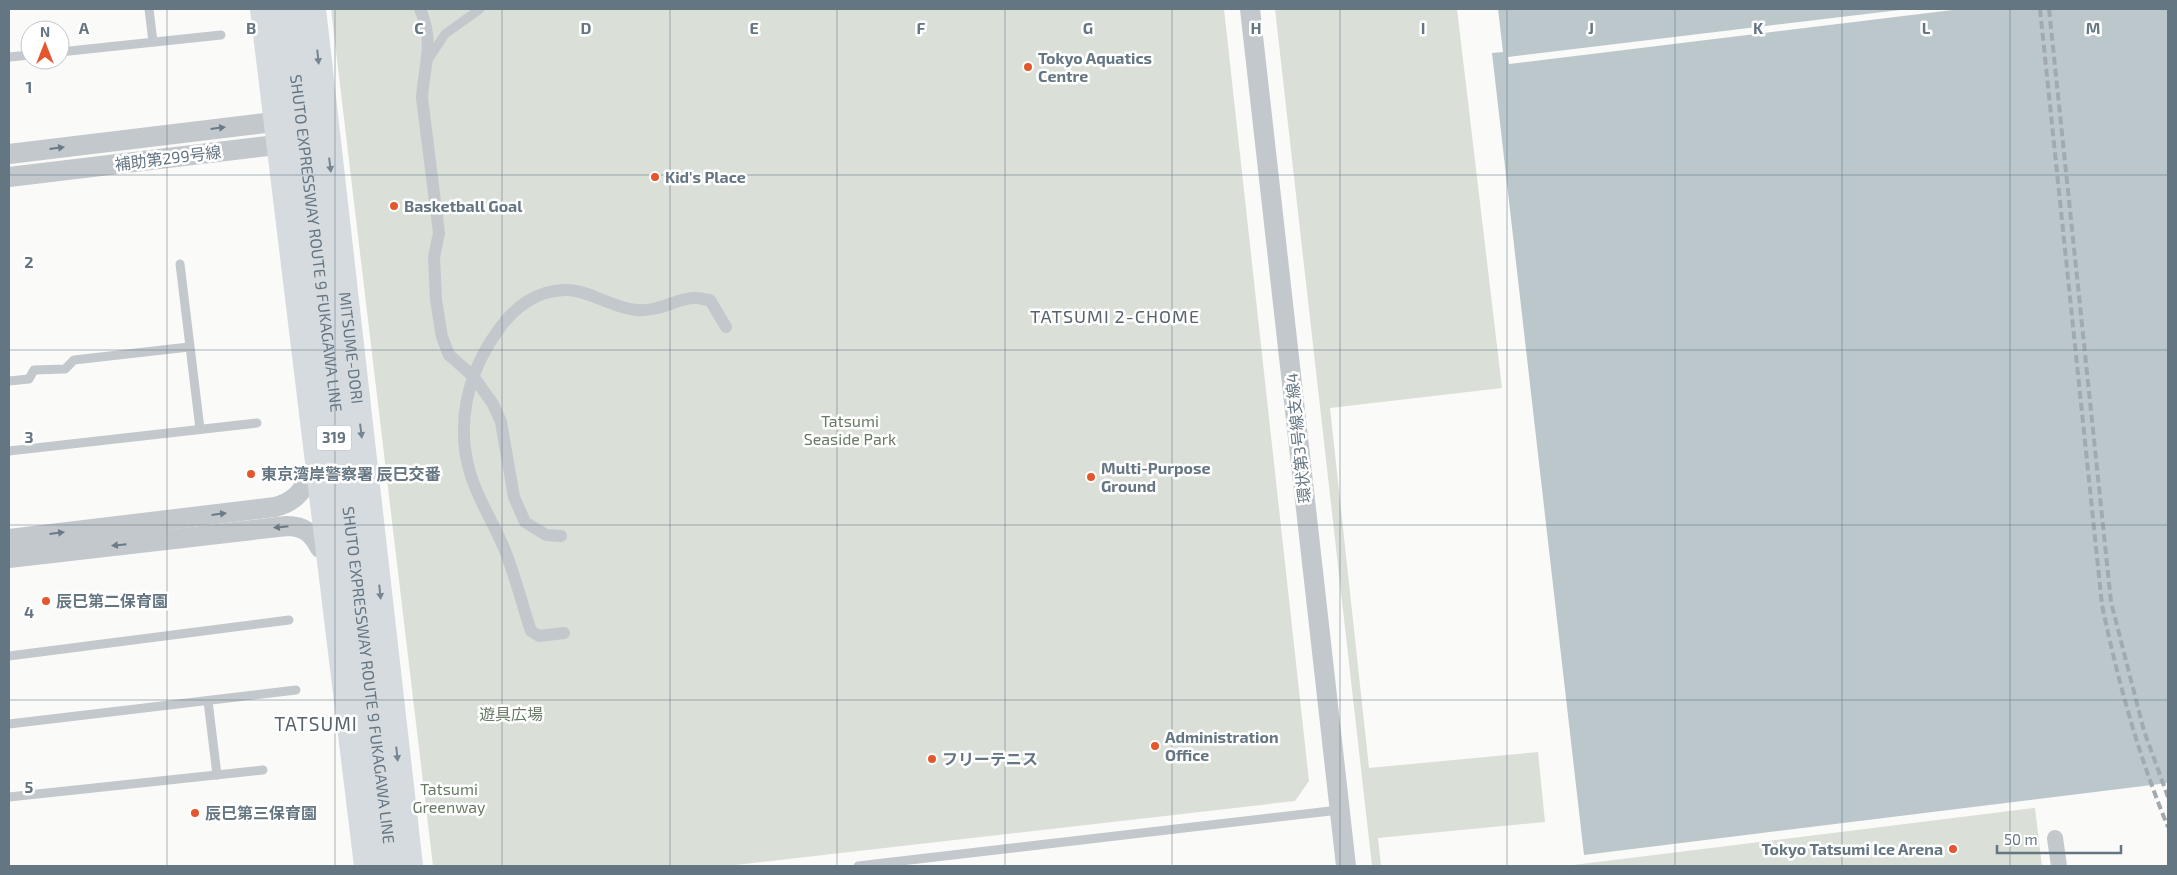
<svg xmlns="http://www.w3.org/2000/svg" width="2177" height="875" font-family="'Exo 2','Noto Sans JP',sans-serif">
<rect width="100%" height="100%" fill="#fafaf8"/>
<g fill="#dadfd7">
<path d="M331,9H1224L1309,781L1295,801L727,866H433Z"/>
<path d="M1275,9H1457L1502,388L1330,408L1369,768L1538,752L1545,822L1378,838L1381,866H1372Z"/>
<path d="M2035,808L2042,866H1565Z"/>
</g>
<path fill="#bbc7cb" d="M1498,9H2168V783L1584,855L1492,53L1503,52Z"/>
<path fill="#fafaf8" d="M1908,9H1961L1509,64L1508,57Z"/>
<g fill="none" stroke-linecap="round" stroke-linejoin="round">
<g stroke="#c3c8cc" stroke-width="9">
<path d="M149,9L153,42"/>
<path d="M60,52L221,35"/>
<path d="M9,57L30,55"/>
<path d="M428,60L445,34L480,9"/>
<path d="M180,264L200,429"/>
<path d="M9,381L29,379L34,370L65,369L74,360L189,347"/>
<path d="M9,451L257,423"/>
<path d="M9,656L289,620"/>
<path d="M208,701L217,775"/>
<path d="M9,724L296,690"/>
<path d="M9,797L263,770"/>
<path d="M858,866L1339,810"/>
</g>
<g stroke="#c3c8cc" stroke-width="12">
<path d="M420,9C435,43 424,64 422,98L439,233L434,257L436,300L442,337L449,355L473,376L493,404L501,422L514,497L525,522L546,535L561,536"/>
<path d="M564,633L539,636L531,631C522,604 515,575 504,548C494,524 479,501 471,476C455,426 467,374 497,332C513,308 537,289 568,290C591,291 612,308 637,310C661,312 678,297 696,298C700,298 706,300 710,300L726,327"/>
</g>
<path stroke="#c3c8cc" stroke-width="16" d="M2055,838L2059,866"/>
<g stroke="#c3c8cc" stroke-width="20">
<path d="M1250,9L1346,866"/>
<path d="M9,154L290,120"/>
<path d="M9,177L293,143"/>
<path d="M9,539L275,507C294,502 303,492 310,474"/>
<path d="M9,558L287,526C304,526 312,533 320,548"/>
</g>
<path stroke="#d6dbdf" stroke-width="26" id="s1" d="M313,9L410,866"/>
<g stroke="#d6dbdf" stroke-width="28">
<path d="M264,9L368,866"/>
<path id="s2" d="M288,9L392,866"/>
</g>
<g stroke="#a2aab0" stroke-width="4" stroke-dasharray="8 4" stroke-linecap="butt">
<path d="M2040,9L2102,605C2118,681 2138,755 2168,827"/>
<path d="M2049,9L2111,602L2144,731L2168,797"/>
</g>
</g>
<defs><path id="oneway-solid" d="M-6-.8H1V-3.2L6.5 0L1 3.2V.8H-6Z" transform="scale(1.25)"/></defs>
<g fill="#768591">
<use href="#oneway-solid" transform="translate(318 57) rotate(84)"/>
<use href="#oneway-solid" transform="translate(330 165) rotate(83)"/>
<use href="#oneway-solid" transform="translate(361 431) rotate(83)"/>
<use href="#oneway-solid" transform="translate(380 592) rotate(84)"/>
<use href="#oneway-solid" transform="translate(397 754) rotate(84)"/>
</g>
<g fill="#6a7a87">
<use href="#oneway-solid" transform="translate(218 128) rotate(-7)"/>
<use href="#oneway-solid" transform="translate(57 148) rotate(-7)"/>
<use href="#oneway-solid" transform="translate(219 514) rotate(-7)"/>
<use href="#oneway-solid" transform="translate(281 527) rotate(174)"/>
<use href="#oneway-solid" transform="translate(57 533) rotate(-7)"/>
<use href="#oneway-solid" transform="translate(119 545) rotate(174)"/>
</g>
<path fill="none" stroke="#657683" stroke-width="1" stroke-opacity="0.55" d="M167,9V866M335,9V866M502,9V866M670,9V866M837,9V866M1005,9V866M1172,9V866M1340,9V866M1507,9V866M1675,9V866M1842,9V866M2010,9V866M9,175H2168M9,350H2168M9,525H2168M9,700H2168"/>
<g fill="#e4572e" stroke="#fff" stroke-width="2">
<circle cx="1028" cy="67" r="5"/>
<circle cx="655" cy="177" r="5"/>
<circle cx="394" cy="206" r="5"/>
<circle cx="251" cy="474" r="5"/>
<circle cx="1091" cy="477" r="5"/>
<circle cx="46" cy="601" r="5"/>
<circle cx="1155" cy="746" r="5"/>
<circle cx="932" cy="759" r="5"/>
<circle cx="195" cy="813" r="5"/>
<circle cx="1953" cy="849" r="5"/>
</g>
<g text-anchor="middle" stroke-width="5" stroke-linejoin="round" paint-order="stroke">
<rect fill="#fff" stroke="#939fa8" stroke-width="1" x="316.5" y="425.5" width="35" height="25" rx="4"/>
<g font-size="15" font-weight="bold" fill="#657683">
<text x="334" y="443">319</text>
</g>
<g font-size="16" font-weight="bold" fill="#657683" stroke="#fff" text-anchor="start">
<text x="1038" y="64">Tokyo Aquatics<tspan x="1038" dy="18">Centre</tspan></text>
<text x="665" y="183">Kid's Place</text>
<text x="404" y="212">Basketball Goal</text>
<text x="1101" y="474">Multi-Purpose<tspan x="1101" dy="18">Ground</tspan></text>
<text x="261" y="480">東京湾岸警察署 辰巳交番</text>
<text x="56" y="607">辰巳第二保育園</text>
<text x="1165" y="743">Administration<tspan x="1165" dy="18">Office</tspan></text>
<text x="942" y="765">フリーテニス</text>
<text x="205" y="819">辰巳第三保育園</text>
<text x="1943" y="855" text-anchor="end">Tokyo Tatsumi Ice Arena</text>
</g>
<g font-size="16" fill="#657683" stroke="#fff">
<text transform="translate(168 158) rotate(-7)" y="6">補助第299号線</text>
<text dy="6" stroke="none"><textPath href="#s2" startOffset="236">SHUTO EXPRESSWAY ROUTE 9 FUKAGAWA LINE</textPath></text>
<text dy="6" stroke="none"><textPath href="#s1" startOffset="341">MITSUME-DORI</textPath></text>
<text transform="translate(1298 438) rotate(-96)" y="6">環状第3号線支線4</text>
<text dy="6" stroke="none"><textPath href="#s2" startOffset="671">SHUTO EXPRESSWAY ROUTE 9 FUKAGAWA LINE</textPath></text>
</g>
<g font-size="16" fill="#687a64" stroke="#fff">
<text x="850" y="427">Tatsumi<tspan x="850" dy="18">Seaside Park</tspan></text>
<text x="511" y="720">遊具広場</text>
<text x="449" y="795">Tatsumi<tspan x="449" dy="18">Greenway</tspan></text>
</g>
<g font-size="18" letter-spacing="1" fill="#57646e" stroke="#fff">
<text x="1115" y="323">TATSUMI 2-CHOME</text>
</g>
<g font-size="19" letter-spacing="1" fill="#57646e" stroke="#fff">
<text x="316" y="731">TATSUMI</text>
</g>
</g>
<g font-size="16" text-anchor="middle" font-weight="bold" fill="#657683" stroke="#fff" stroke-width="5" stroke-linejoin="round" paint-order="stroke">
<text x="84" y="34">A</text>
<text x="251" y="34">B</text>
<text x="419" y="34">C</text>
<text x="586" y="34">D</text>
<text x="754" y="34">E</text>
<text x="921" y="34">F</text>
<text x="1088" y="34">G</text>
<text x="1256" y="34">H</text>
<text x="1423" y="34">I</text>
<text x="1591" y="34">J</text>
<text x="1758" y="34">K</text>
<text x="1926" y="34">L</text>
<text x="2093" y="34">M</text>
<text x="29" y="93">1</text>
<text x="29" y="268">2</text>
<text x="29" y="443">3</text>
<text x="29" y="618">4</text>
<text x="29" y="793">5</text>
</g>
<rect width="2177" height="875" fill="none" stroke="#657683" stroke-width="20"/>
<g transform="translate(45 45)"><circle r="24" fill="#ffffff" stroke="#c1c8cd"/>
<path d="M0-4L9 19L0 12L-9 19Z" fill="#e4572e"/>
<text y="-8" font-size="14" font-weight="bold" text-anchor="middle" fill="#657683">N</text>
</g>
<path d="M1997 845v8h124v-8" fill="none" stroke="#657683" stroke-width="2.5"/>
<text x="2004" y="845" font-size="15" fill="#657683" stroke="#ffffff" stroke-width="4" paint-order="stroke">50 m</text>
</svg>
